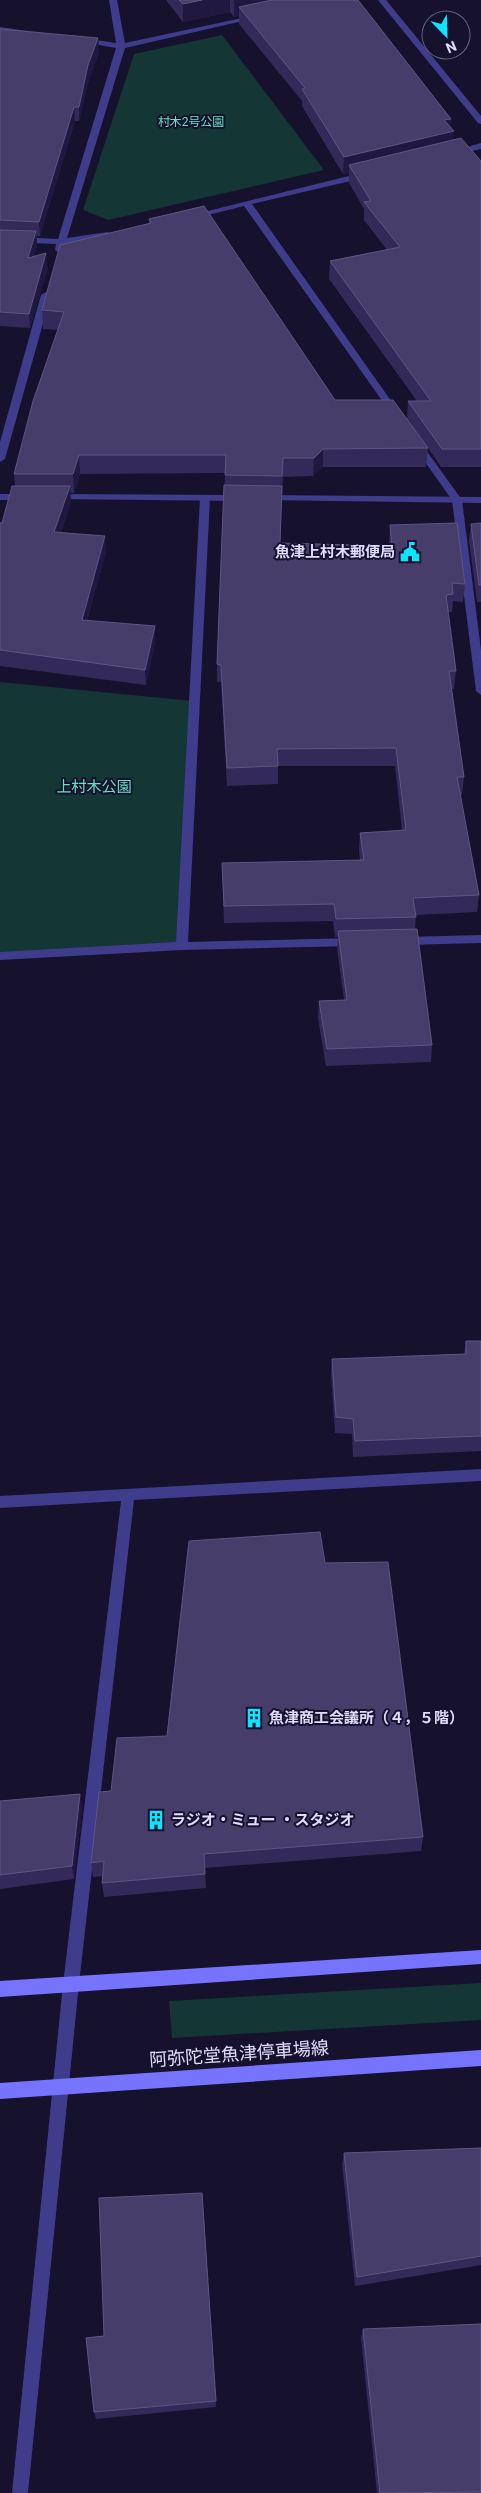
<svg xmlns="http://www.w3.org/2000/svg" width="481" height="2493" font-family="Roboto,'Noto Sans JP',sans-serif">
<rect width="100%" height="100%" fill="#16112c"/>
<g fill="#143635">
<path d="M222,35L324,170L108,220L83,210L134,54Z"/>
<path d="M0,682L193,701L182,946L0,956Z"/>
<path d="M481,1983V2020L172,2038L169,2001Z"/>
</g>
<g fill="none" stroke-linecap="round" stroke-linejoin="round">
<g fill="#3f3c8b" fill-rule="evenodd">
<path d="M109,0H117L125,43L256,15L260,17L125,48L67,238L107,232L110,233V237L65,244L62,252L59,253L55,250L56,244L0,242V236L58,239L116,48L82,42L78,40L82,38L116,43Z"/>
<path d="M0,27L27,31L31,33L27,35L0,31Z"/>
<path d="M481,143V149L455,155L451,152Z"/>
<path d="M365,172L369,175L368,177L252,204L399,412V416H393L244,206L192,219L188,216Z"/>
<path d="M46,292L51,295L5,459L0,462V442L41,295Z"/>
<path d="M418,442L421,443L462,500L481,650V695L476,691L452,500L413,445Z"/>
<path d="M205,495L210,498L188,942L354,938L360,942L354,946L182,950L0,960V952L176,942L200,498Z"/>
<path d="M481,935V943L404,945L398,941L404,937Z"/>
<path d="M481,1469V1481L134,1500L79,1984L28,2493H12L63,1984L121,1501L0,1508V1496Z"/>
</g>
<g fill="#3f3c8b" fill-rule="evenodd">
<path d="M378,0H386L481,116V124L478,123Z"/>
<path d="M0,494H25L30,497L25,500H0Z"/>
<path d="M55,494L240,495L245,498L240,501L52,499V495Z"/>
<path d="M265,495L481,497V503L262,500V496Z"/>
</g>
<g fill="#7673ff" fill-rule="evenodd">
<path d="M481,1950V1964L0,1997V1981Z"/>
<path d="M481,2050V2066L0,2099V2083Z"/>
</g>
</g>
<g fill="#342a59">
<path d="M166,0H358L451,119L450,127L453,140L481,161V467H441L428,448L426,467H323L313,476L283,477L280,543L389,546L390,525L465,584L463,602L453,601L452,612H448L456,671L454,689H452L464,777L462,795H460L479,895L477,912L416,915L415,929L432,1045L431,1062L326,1066L318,1018L319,1001L344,1000L337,948L338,937H335L333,921L224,923L222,863L360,860L359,850L360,833L402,830L395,766H278V784L227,786L221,682H217V664L225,473L80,474L74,493H70L71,502L61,532L106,552L87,621L155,642L146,685L0,666V523H2L15,486L14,474L58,330L43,329L42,310L149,223V219L335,400L407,419L408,401H417L329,279L330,261L387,250L364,220V209L349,183V173L343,174L302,106V101L239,24V16L234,17L230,12L183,22Z"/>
<path d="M0,29L99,52L89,79L79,121H75L40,236H37V245L34,256L48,267L30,328L0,326Z"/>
<path d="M481,523V602H477L469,541L471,524Z"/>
<path d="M466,1341H481V1451L353,1457L352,1434L335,1433L331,1375L332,1359L464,1354Z"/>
<path d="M325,1563L423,1837L421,1851L205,1868L206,1888L104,1897L102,1883L103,1876L93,1877L91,1863L111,1791L167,1736Z"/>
<path d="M80,1794L82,1808L74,1879L0,1889V1801Z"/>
<path d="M481,2148V2265L355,2286L342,2164L344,2153Z"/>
<path d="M202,2193L216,2407L96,2419L94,2412Z"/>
<path d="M481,2324V2493H377L361,2338L363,2329Z"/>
</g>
<g fill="#201840">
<path d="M202,0H230V12L183,22V4Z"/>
<path d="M234,0H313L239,7V16L234,17Z"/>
<path d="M98,38L99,52L89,79L79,121V107L88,65Z"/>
<path d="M74,107L75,121L40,236L39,222Z"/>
<path d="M451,119L450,132L454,131L452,148L349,165V173L343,174L344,157L444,120Z"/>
<path d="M36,231L37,245L30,272L28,258Z"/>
<path d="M46,253L48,267L30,328L29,314Z"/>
<path d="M323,449V467L313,476L314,458Z"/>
<path d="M79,455L80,474L74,493L73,474Z"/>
<path d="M70,486L71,502L55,548L54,532Z"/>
<path d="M105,536L106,552L83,636L82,620Z"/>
<path d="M155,626V642L146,685L145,670Z"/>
<path d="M80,1794L82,1808L74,1879L72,1866Z"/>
</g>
<g fill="#463d6b" stroke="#5e5682">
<path d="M179,0H202L183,4Z"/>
<path d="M272,0H358L451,119L444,120L454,131L344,157L302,89L305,88L239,7Z"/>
<path d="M0,29L98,38L88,65L79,107H74L39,222L0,220Z"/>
<path d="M461,138L481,161V449H442L408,401H431L330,261L400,247L364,202L371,201L349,165Z"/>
<path d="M204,206L335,400H393L428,448L323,449L314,458H283L282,476L225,475L226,455H79L73,474H14L33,401L64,312L42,310L60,245L151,223L149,219Z"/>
<path d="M0,230L36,231L28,258L46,253L29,314L0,312Z"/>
<path d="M224,485L282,486L280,543L392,546L390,525L457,523L465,584L452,583L453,594L446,595L456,671H449L464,777H457L479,895L413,898L416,917L336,919L334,904L224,906L222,863L364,860L360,833L406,830L396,748L277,749L278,766L227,768L221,665L217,664Z"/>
<path d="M12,486H70L54,532L105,536L82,620L155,626L145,670L0,650V523H2Z"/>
<path d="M481,523V585H479L471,524Z"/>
<path d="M417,929L432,1045L327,1049L319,1001L347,1000L338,931Z"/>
<path d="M466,1341H481V1436L355,1441L353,1419L336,1417L332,1359L466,1354Z"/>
<path d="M320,1532L325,1563L388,1562L423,1837L204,1854L205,1874L102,1883L104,1861L91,1863L99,1792L111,1791L117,1738L167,1736L189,1541Z"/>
<path d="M80,1794L72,1866L0,1875V1801Z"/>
<path d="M481,2148V2256L357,2277L344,2153Z"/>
<path d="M202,2193L216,2401L94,2412L86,2338L104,2336L99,2198Z"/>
<path d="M481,2324V2492L380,2493L363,2329Z"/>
</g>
<defs>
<symbol id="civic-bare" viewBox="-9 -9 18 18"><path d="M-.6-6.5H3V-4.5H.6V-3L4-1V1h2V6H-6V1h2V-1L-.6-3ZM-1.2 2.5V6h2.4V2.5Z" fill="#08e7ff" stroke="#16112c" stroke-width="2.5" paint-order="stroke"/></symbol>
<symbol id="building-bare" viewBox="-9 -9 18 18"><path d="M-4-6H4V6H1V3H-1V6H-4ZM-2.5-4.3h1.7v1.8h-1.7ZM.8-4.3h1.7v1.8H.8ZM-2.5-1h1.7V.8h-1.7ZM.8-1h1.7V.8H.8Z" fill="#08e7ff" stroke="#16112c" stroke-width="2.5" paint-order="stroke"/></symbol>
</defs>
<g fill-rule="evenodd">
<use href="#civic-bare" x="396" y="538" width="28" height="28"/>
<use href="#building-bare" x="240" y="1704" width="28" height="28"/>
<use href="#building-bare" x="142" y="1806" width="28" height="28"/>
</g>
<g text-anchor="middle" stroke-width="4" stroke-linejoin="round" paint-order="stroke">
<g font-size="12" fill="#65e2c2" stroke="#16112c">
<text x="191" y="126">村木2号公園</text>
</g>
<g font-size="15" font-weight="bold" fill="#e0dcff" stroke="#16112c" text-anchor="start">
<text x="395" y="557" text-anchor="end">魚津上村木郵便局</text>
<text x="269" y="1723">魚津商工会議所（４，５階）</text>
<text x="171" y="1825">ラジオ・ミュー ・スタジオ</text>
</g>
<g font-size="15" fill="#65e2c2" stroke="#16112c">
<text x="94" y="792">上村木公園</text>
</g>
<g font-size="18" fill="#e0dcff" stroke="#16112c">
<text transform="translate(239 2054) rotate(-4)" y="6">阿弥陀堂魚津停車場線</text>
</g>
</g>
<g transform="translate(446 35) rotate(157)"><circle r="24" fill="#16112c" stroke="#676280"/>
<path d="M0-4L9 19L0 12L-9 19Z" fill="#08e7ff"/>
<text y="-8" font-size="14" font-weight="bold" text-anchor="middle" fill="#e0dcff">N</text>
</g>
</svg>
